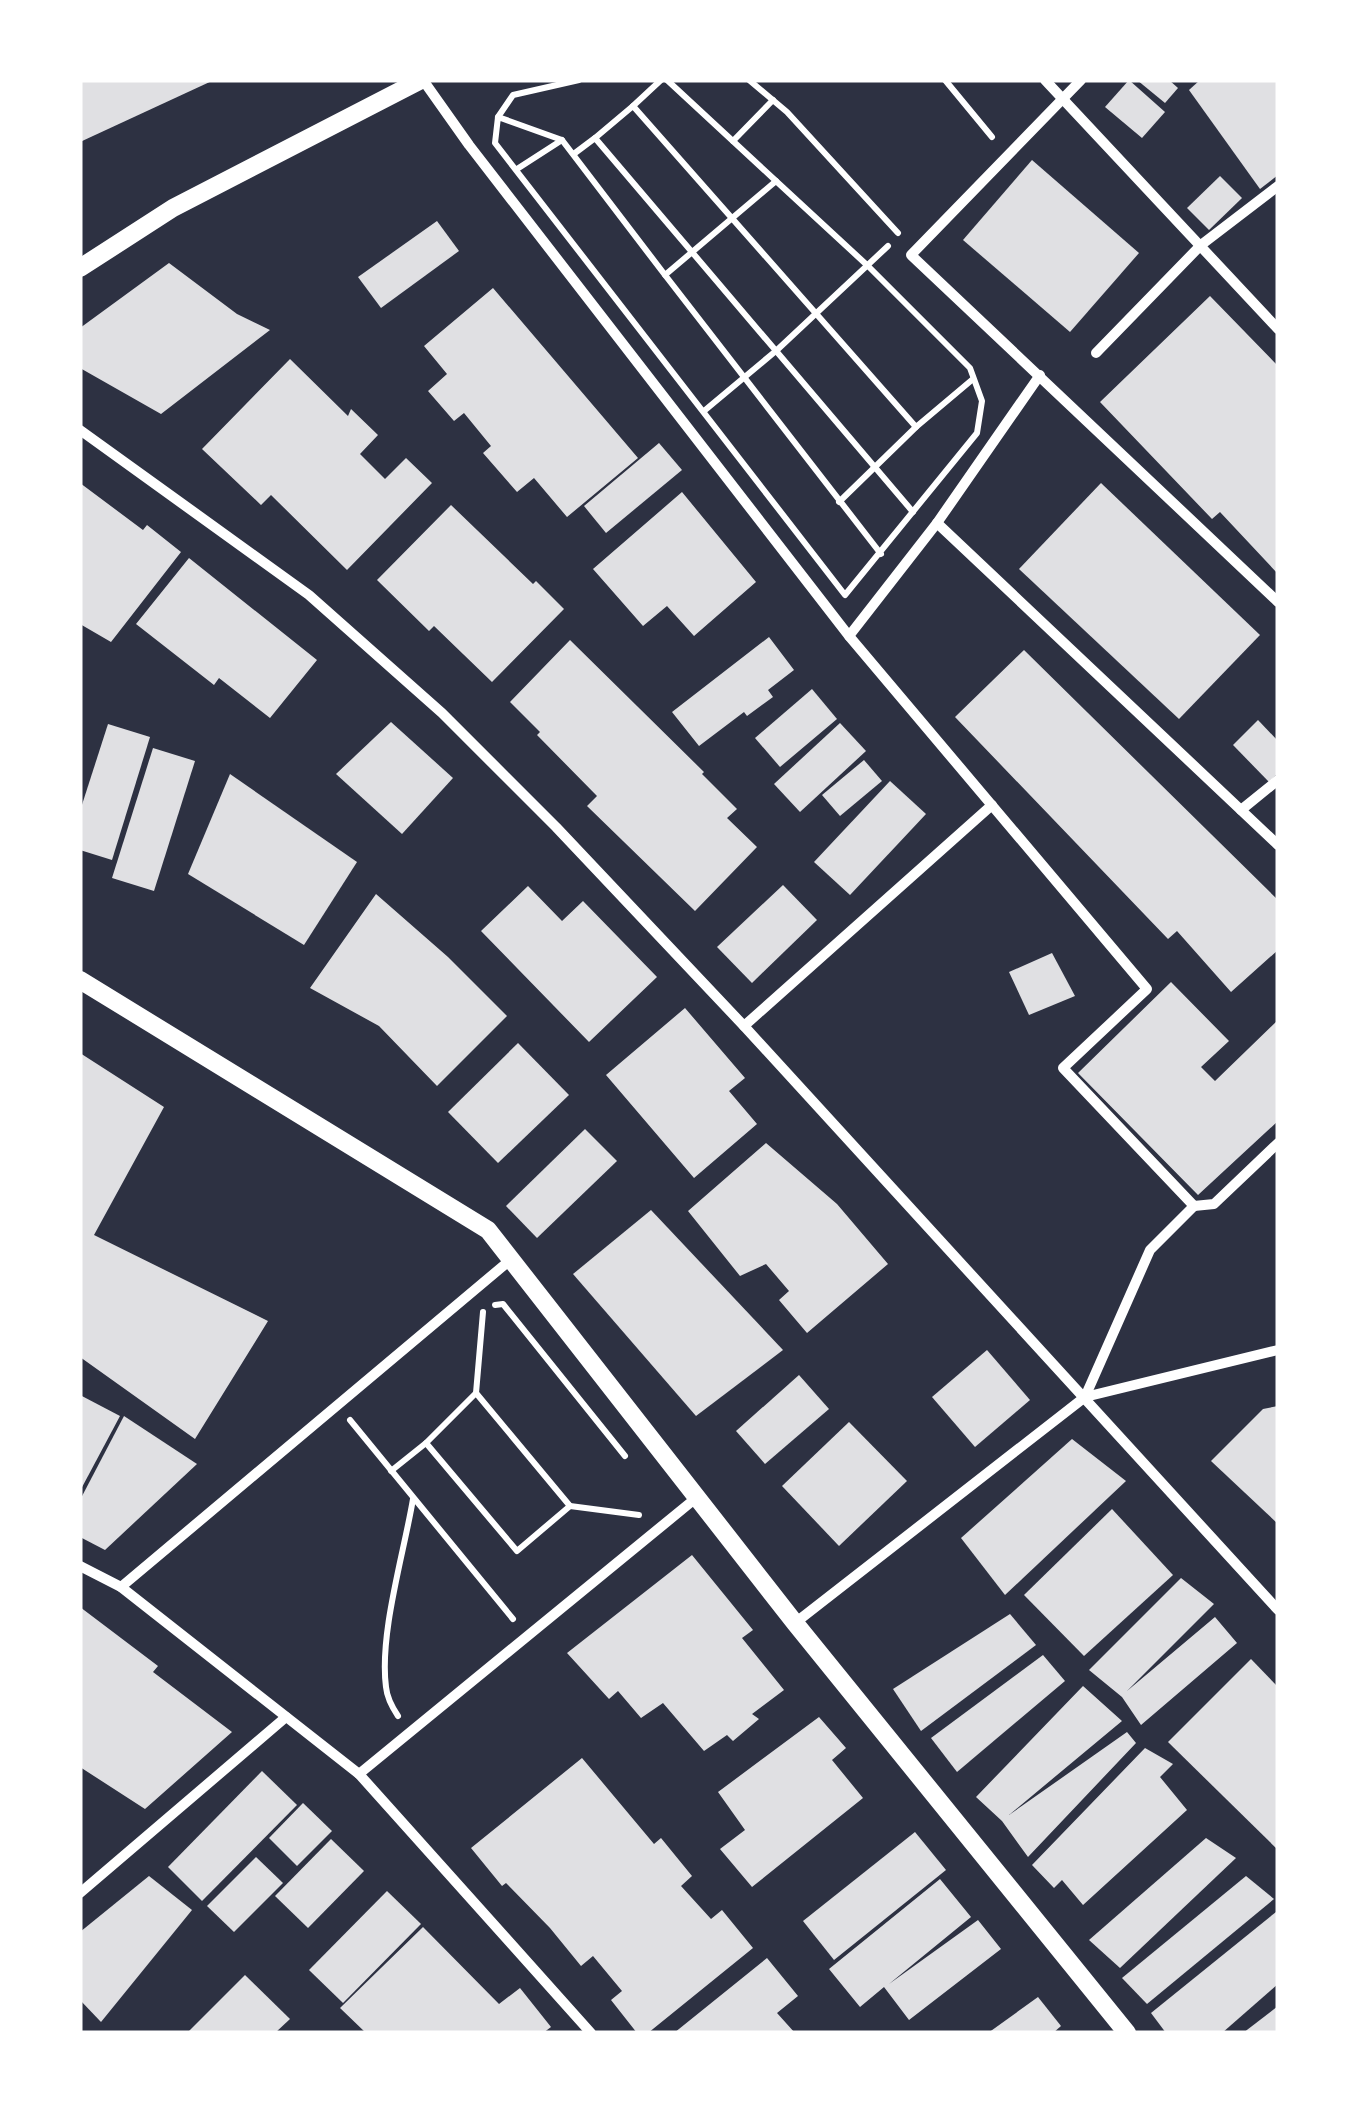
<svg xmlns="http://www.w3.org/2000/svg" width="1358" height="2113" font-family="Cabin,sans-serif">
<rect width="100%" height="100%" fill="#2d3142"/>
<g fill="#e0e0e3">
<path d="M80,80H214L80,142Z"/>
<path d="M1129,80L1165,112L1142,138L1105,107Z"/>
<path d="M1137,80H1169L1178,88L1165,103Z"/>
<path d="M1200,80H1278V175L1260,189L1189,90Z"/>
<path d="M1032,160L1139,253L1070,332L963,240Z"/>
<path d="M1220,176L1242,198L1209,230L1187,208Z"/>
<path d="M437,221L459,251L381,308L358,277Z"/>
<path d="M169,263L237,314L270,330L161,414L80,368V328Z"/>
<path d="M493,288L638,458L567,517L534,478L517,492L483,453L491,446L464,413L454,421L428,391L447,374L424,346Z"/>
<path d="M1210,296L1278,366V574L1220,512L1212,519L1100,402Z"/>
<path d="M290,359L348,416L351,409L378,435L360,454L385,479L406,458L432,483L347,570L271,495L261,505L202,449Z"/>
<path d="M659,443L682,470L606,533L584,506Z"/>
<path d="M80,483L143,530L147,525L181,552L111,642L80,624Z"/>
<path d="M1101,483L1260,635L1179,719L1019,569Z"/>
<path d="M682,492L756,582L694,636L667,606L643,626L593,569Z"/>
<path d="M451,505L533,584L536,581L564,609L492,682L434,626L429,631L377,580Z"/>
<path d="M189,558L317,660L270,718L219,678L214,685L136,624Z"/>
<path d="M769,637L794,670L768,690L773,697L747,716L744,712L699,746L672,712Z"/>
<path d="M570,640L704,772L702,774L737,809L727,818L757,847L695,911L587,806L597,796L537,735L540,732L510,702Z"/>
<path d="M1024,650L1278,900V950L1231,992L1177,931L1168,939L955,717Z"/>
<path d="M812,689L837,719L780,767L755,738Z"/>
<path d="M1258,720L1278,741V773L1269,782L1233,745Z"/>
<path d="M391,722L453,778L402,834L336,774Z"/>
<path d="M840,723L866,751L800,812L774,784Z"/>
<path d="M108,724L150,737L112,860L80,850V811Z"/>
<path d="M153,748L195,761L154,891L112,878Z"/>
<path d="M864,760L882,781L840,816L822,795Z"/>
<path d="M230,774L357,862L304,945L188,874Z"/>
<path d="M890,781L926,814L850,895L814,862Z"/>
<path d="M783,885L817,920L752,983L717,947Z"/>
<path d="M528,886L562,921L583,901L657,977L589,1042L481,931Z"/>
<path d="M376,894L448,957L507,1016L437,1086L379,1026L310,988Z"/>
<path d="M1052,953L1075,996L1029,1015L1009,972Z"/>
<path d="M1171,982L1229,1041L1201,1067L1215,1081L1278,1020V1121L1198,1195L1078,1073Z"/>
<path d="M685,1008L745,1078L729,1091L757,1124L694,1178L606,1075Z"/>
<path d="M518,1043L569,1095L498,1163L448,1112Z"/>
<path d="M80,1053L164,1107L94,1235L268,1321L195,1439L80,1357Z"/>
<path d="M585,1129L617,1161L537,1238L506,1206Z"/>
<path d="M766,1143L837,1204L888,1264L807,1333L779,1300L789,1291L766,1264L740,1276L688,1211Z"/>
<path d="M651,1210L783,1350L696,1416L573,1274Z"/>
<path d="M987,1350L1030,1400L975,1447L932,1397Z"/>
<path d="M799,1375L829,1409L765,1464L736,1431Z"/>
<path d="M80,1395L120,1416L80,1491Z"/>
<path d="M1278,1406V1524L1211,1461L1263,1409Z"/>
<path d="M124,1416L197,1464L105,1550L80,1537V1500Z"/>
<path d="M849,1422L907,1481L839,1546L782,1486Z"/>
<path d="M1072,1439L1126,1481L1005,1595L961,1538Z"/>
<path d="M1112,1509L1173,1575L1084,1656L1024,1595Z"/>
<path d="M692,1555L753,1630L742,1638L784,1690L752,1714L759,1719L733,1741L727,1735L704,1751L663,1703L641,1718L618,1691L609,1699L567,1653Z"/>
<path d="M1181,1578L1214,1604L1127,1691L1215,1617L1237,1643L1141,1725L1122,1697L1089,1670Z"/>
<path d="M80,1607L158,1666L153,1672L232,1732L145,1809L80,1767Z"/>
<path d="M1010,1614L1036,1645L921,1731L893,1689Z"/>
<path d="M1043,1655L1065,1681L957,1772L931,1738Z"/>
<path d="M1251,1659L1278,1687V1850L1168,1742Z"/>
<path d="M1083,1686L1122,1721L1009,1815L1127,1732L1136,1743L1028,1857L1002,1821L976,1797Z"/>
<path d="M819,1717L846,1748L832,1760L863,1798L752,1887L720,1849L745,1830L718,1792Z"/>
<path d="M1145,1748L1173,1764L1160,1777L1187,1810L1083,1905L1062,1880L1054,1888L1032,1865Z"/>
<path d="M582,1758L654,1844L661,1838L692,1876L681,1886L711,1919L722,1910L753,1948L648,2033H637L611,2000L622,1991L593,1956L581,1966L550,1928L506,1883L502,1886L471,1848Z"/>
<path d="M262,1771L297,1805L202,1901L168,1867Z"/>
<path d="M303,1803L332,1831L297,1866L269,1838Z"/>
<path d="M915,1832L946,1870L834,1960L803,1921Z"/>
<path d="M1206,1838L1236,1858L1120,1968L1089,1940Z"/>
<path d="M331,1839L364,1871L308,1928L275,1896Z"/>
<path d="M256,1857L283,1883L234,1932L207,1906Z"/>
<path d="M149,1876L192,1910L101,2022L80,2000V1932Z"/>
<path d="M1246,1876L1274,1899L1147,2004L1122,1978Z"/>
<path d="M940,1879L971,1917L889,1984L978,1920L1001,1949L909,2020L884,1987L860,2007L829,1969Z"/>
<path d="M387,1891L421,1924L343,2003L309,1970Z"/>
<path d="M1276,1912L1278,1984L1222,2033H1166L1151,2013Z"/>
<path d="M423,1927L499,2004L520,1988L551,2027L543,2033H366L340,2008Z"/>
<path d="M767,1958L798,1996L777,2013L795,2033H674Z"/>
<path d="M245,1975L290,2019L275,2033H187Z"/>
<path d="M1038,1997L1061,2026L1053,2033H988Z"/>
<path d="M1278,2006V2033H1243Z"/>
</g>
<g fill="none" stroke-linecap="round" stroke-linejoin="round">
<g stroke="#fff" stroke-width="6">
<path d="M667,80L776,181"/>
<path d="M749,80L787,112L898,233"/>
<path d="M945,80L992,137"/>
<path d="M633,106L661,80"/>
<path d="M498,117L562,140L665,275L776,181L868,266L970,368L982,401L977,433L845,595L495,143Z"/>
<path d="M498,117L513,95L579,80"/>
<path d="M595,138L633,106L916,427L973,379"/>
<path d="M733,141L773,100"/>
<path d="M575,153L595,138L913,512"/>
<path d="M517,169L562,140"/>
<path d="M665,275L881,554"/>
<path d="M704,411L777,350L888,246"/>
<path d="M839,502L916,427"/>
<path d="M495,1305L503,1304L625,1456"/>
<path d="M483,1312L476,1393L570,1506L639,1515"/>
<path d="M476,1393L426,1443L517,1551L570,1506"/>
<path d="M350,1420L513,1619"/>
<path d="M391,1471L426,1443"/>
<path d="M398,1716C392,1707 387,1698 386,1687C379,1634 404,1553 413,1499"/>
</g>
<g stroke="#fff" stroke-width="10">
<path d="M423,80L469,145L849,636L1147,989L1063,1068L1194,1206L1150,1250L1085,1397"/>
<path d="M1045,80L1278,329"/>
<path d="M1081,80L911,255L1278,602"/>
<path d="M1096,353L1201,245L1278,186"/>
<path d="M80,430L309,595L442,713L556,827L744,1026L1278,1610"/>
<path d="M937,523L1278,845"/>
<path d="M849,636L937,523L1040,375"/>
<path d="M1241,810L1278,780"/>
<path d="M744,1026L992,805"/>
<path d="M1194,1206L1214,1204L1278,1143"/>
<path d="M80,1566L121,1587L359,1774L591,2033"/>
<path d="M121,1587L509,1261"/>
<path d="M795,1623L1085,1397L1278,1350"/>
<path d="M359,1774L696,1498"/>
<path d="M80,1893L286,1717"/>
</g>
<g stroke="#fff" stroke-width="18">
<path d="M80,268L173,208L421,80"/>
<path d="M80,980L488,1230L795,1623L1127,2033"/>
</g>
</g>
<rect width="1358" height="2113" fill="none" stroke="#ffffff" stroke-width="165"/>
</svg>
